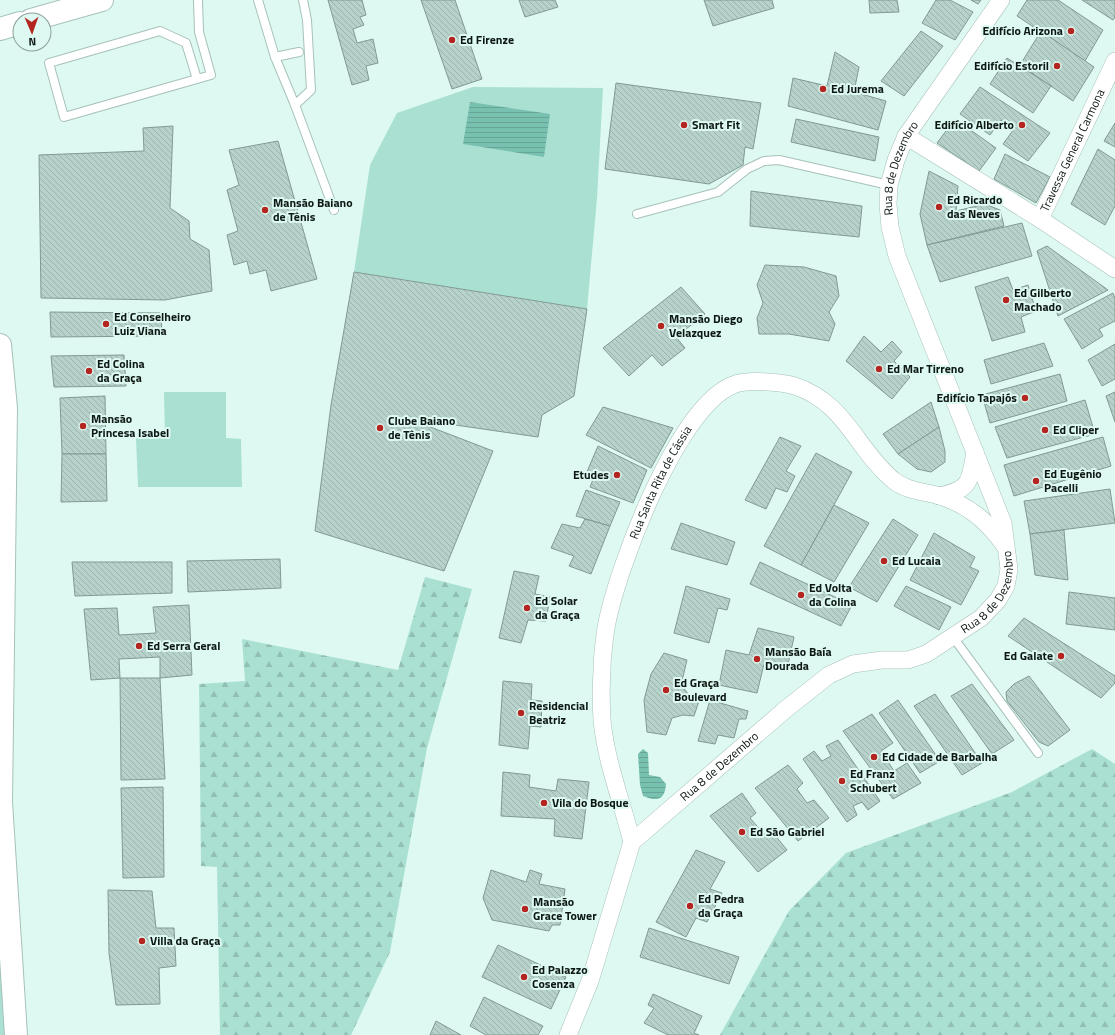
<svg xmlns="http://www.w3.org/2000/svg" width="1115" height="1035" font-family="'Titillium Web',sans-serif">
<defs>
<pattern id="forest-firs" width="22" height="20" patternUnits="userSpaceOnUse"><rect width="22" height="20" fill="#aae0d2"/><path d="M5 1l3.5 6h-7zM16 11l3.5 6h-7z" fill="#91bfb3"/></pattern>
<pattern id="water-rules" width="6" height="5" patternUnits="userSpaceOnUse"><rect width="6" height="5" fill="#78c1b0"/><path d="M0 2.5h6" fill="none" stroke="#67a596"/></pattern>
<pattern id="building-back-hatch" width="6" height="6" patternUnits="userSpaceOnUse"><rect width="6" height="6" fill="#b7d2cb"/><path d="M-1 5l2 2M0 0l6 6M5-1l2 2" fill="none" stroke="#9cb4ad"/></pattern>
</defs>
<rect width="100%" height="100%" fill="#ddf9f1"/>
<g fill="url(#forest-firs)">
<path d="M425,577L472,589L427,748L390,952L351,1035H220L217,867L201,866L199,684L245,681L242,639L398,670Z"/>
<path d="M1092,749L1115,764V1035H720L789,911L846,853L1012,792Z"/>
</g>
<g fill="#aae0d2">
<path d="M473,87L603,88L597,198L587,309L354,272L370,165L397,113Z"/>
<path d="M164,392H226V438L241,439L242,487H138L136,438H165Z"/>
<path d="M0,942L6,1035H0Z"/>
</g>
<g fill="url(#water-rules)">
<path d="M470,102L550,114L544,157L463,144Z"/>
<path d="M643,749L648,753L649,775L660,777L666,784C665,800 657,802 643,796L640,785L638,754Z"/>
</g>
<g fill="url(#building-back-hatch)" stroke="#819a94">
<path d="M328,0H362L366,15L360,17L364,25L353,29L357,43L373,39L378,63L366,66L369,80L352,85Z"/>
<path d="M421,0H455L482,79L452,89Z"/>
<path d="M519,0H555L558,7L525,17Z"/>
<path d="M704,0H772L774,8L713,26Z"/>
<path d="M869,0H897L899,12L870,13Z"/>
<path d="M936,0H950L973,12L955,40L922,23Z"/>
<path d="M971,0H981L978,4Z"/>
<path d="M1027,0H1058L1103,30L1085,61L1017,16Z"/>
<path d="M1082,0H1115V17L1113,20Z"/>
<path d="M921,31L943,46L904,96L881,81Z"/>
<path d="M1041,31L1094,67L1073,101L1020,65Z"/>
<path d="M835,52L859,67L854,92L886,101L878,130L788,106L793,78L827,86Z"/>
<path d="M1007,58L1051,86L1033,113L990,84Z"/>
<path d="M616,83L761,103L753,149L745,147L743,165L709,184L605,169Z"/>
<path d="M980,87L1050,133L1028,161L1003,144L1014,129L1001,120L990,135L960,114Z"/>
<path d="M796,119L879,137L875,161L791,142Z"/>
<path d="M955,119L996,148L979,171L937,143Z"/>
<path d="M1115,123V147L1104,141Z"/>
<path d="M173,126L170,208L189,221L190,239L209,250L212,291L165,300L41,298L39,155L144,151L143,128Z"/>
<path d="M278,141L317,279L271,291L266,270L250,274L247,261L234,265L227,235L238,231L227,190L239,185L229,150Z"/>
<path d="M1098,149L1115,160V206L1105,225L1071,204Z"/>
<path d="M1005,154L1050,177L1036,203L994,179Z"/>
<path d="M929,171L958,186L956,211L985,204L1000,210L1004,226L927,245L920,214Z"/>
<path d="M751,191L862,206L859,237L750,226Z"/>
<path d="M1022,223L1032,256L940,282L927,245Z"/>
<path d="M1047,246L1108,290L1058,316L1037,251Z"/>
<path d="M765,265L804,267L836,276L839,296L829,312L835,324L829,341L789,334H759L757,318L763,303L757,285Z"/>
<path d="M354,272L587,309L574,396L542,415L538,437L407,418L493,451L444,571L315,531L331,405Z"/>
<path d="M1008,277L1013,290L1028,285L1036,311L1021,317L1025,332L992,341L975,287Z"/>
<path d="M681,287L705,314L676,337L685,348L662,366L652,355L629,376L603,348Z"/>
<path d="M1113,293L1115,298V321L1099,329L1103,336L1082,349L1064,319Z"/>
<path d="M50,312L161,313L162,336L51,337Z"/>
<path d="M864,336L881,352L892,341L902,352L894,361L910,377L892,399L846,361Z"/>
<path d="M1044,343L1053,366L991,384L984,360Z"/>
<path d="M1115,344V379L1102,386L1088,360Z"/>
<path d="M124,355L126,386L54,387L51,356Z"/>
<path d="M1060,374L1067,401L990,423L982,395Z"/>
<path d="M1115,392V422L1106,396Z"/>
<path d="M105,396L106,454H62L60,398Z"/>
<path d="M1085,400L1095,434L1007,458L995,427Z"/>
<path d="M931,402L939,427L898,454L883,434Z"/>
<path d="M603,407L673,428L651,468L586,435Z"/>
<path d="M939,427L945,451V462L931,472L917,469L898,454Z"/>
<path d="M780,437L801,446L786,471L795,476L787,492L776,488L766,509L745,500Z"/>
<path d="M1103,437L1111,466L1014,496L1004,465Z"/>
<path d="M598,446L647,470L633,503L590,487L594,477L586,474Z"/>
<path d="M816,453L852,472L801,565L764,546Z"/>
<path d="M62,454H106L107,501L61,502Z"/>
<path d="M1110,489L1115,523L1030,534L1024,501Z"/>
<path d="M586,490L620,502L610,526L576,516Z"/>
<path d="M834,505L869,523L834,582L801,565Z"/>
<path d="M585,519L610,526L591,574L569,566L574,556L551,548L562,524L580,528Z"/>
<path d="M893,519L918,535L877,602L849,587Z"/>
<path d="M681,523L735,542L727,565L671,549Z"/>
<path d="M1064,530L1068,580L1035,575L1030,534Z"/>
<path d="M934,533L975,557L970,567L979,571L961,605L910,580Z"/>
<path d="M280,559L281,588L188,592L187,561Z"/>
<path d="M72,562H172V593L75,596Z"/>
<path d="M760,562L852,605L841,626L750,584Z"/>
<path d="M514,571L539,576L535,594L550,597L546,621L528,620L521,643L499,638Z"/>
<path d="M686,586L730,599L727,610L718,608L709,643L674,633Z"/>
<path d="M906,586L951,607L939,630L894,606Z"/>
<path d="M1069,592L1115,598V630L1066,624Z"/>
<path d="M189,605L192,675L160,678V657L119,659L120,678L91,680L84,609L117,608L119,635L156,633L153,607Z"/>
<path d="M1024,618L1115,676V683L1101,698L1008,636Z"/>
<path d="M758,628L794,637L787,669L764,664L757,693L719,685L726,650L749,655Z"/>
<path d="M664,653L687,660L681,685L689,695L700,698L694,716L683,715L672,718L666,735L647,732L644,700L651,674Z"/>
<path d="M1029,676L1070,730L1048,746L1039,742L1007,701L1006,692L1014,684Z"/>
<path d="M120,678H160L165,779L121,780Z"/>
<path d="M503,681L532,684L531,700L542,701L541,727L530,726L528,749L499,745Z"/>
<path d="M972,684L1014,740L992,754L951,696Z"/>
<path d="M935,694L982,763L962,775L914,706Z"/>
<path d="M710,700L748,711L746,719H739L734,738L718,735L715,744L698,741Z"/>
<path d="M898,700L940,761L920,773L879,713Z"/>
<path d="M872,714L893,743L881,751L894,771L907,763L921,783L893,799L843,731Z"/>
<path d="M838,740L880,801L868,810L862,802L853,806L857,815L847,822L803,759L814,751L822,761L831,756L826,746Z"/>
<path d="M788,765L803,783L797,789L807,803L814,800L829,818L798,841L755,788Z"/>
<path d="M503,772L530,775L529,787L556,791L558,779L589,782L582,839L554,836L555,819L501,816Z"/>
<path d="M163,787L164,877L123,878L121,788Z"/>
<path d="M742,793L756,813L750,818L764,834L770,829L787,850L758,872L710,816Z"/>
<path d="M696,850L725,862L710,889L722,893L707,922L696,918L686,937L656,922Z"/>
<path d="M491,870L526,882L530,870L542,874L539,884L565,889L560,925H552L549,931L492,920L483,898Z"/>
<path d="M108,890L152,891L156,928H174L176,966L159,968L160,1004L116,1005L109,953Z"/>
<path d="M649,928L739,957L729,984L640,957Z"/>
<path d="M498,945L566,977L551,1009L482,977Z"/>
<path d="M653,994L702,1016L694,1033L699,1035H668L644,1023L654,1008L648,1005Z"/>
<path d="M484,997L543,1026L538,1035H486L470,1026Z"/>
<path d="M436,1021L461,1035H430Z"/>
</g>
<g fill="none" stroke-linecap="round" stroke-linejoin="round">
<defs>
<g id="service">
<path d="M258,0L275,57L295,105L334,210"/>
<path d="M275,57L299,52"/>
<path d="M197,79L186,43L160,31L49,63L64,117L211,75L199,32L198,0"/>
<path d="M295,105L311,90L307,20L303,0"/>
<path d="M637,214L718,192L747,169L764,161L779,160L889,185"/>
<path d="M953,637L1038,753"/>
</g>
<g id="minor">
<path d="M906,136L1040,219L1115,269"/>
<path id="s1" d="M1040,219L1115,61"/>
<path d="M939,496C970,490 970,482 975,452"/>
<path id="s2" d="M632,842C622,802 606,762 602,720C601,704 601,686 602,670C602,656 604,642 606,628C616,571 677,407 733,385C747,379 780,382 795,386C846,403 856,449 893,480C908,492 924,491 940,496C970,506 987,521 1005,546"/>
<path id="s3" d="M568,1035L590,981L632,842L786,709L829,675L853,664L882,660H908L926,654L981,618L998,600L1006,586L1009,569L1003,523L897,256L890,227L888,204L889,185L896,160L906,136L1001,0"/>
</g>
<g id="secondary">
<path d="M31,20L102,0"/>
<path d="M0,29L20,23"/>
<path d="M0,345L6,408L1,802L16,1035"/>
</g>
</defs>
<use href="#service" stroke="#a7c1ba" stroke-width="10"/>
<use href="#minor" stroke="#a7c1ba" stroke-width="18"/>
<use href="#secondary" stroke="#a7c1ba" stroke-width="24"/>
<use href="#service" stroke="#fff" stroke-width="8"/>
<use href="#minor" stroke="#fff" stroke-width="17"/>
<use href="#secondary" stroke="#fff" stroke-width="22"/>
</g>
<g fill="#b42521" stroke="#ddf9f1" stroke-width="1.5">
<circle cx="1071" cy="31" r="4"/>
<circle cx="452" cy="40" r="4"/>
<circle cx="1057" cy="66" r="4"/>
<circle cx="823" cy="89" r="4"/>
<circle cx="684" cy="125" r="4"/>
<circle cx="1022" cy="125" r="4"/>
<circle cx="939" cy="207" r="4"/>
<circle cx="265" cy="210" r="4"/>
<circle cx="1006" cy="300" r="4"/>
<circle cx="106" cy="324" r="4"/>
<circle cx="661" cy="326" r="4"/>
<circle cx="879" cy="369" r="4"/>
<circle cx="89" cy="371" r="4"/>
<circle cx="1025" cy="398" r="4"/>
<circle cx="83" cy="426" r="4"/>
<circle cx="380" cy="428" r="4"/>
<circle cx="1045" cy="430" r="4"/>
<circle cx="617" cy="475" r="4"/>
<circle cx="1036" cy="481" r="4"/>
<circle cx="884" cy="561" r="4"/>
<circle cx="801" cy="595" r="4"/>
<circle cx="527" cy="608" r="4"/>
<circle cx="139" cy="646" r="4"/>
<circle cx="1061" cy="656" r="4"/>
<circle cx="757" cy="659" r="4"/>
<circle cx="666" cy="690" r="4"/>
<circle cx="521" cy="713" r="4"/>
<circle cx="874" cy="757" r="4"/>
<circle cx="842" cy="781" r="4"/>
<circle cx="544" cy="803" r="4"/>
<circle cx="742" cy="832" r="4"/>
<circle cx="690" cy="906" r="4"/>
<circle cx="525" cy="909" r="4"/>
<circle cx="142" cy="941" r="4"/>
<circle cx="524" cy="977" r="4"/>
</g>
<g text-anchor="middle" stroke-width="4" stroke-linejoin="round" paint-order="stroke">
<g font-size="12" font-weight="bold" fill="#0d1714" stroke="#ddf9f1" text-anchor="start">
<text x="1063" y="35" text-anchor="end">Edifício Arizona</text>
<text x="460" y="44">Ed Firenze</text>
<text x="1049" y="70" text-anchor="end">Edifício Estoril</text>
<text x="831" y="93">Ed Jurema</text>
<text x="692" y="129">Smart Fit</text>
<text x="1014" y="129" text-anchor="end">Edifício Alberto</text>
<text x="947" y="204">Ed Ricardo<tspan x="947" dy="14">das Neves</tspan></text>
<text x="273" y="207">Mansão Baiano<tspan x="273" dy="14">de Tênis</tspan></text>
<text x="1014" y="297">Ed Gilberto<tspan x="1014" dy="14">Machado</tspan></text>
<text x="114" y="321">Ed Conselheiro<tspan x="114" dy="14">Luiz Viana</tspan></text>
<text x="669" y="323">Mansão Diego<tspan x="669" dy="14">Velazquez</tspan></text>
<text x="97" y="368">Ed Colina<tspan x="97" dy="14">da Graça</tspan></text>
<text x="887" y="373">Ed Mar Tirreno</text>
<text x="1017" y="402" text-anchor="end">Edifício Tapajós</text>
<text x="91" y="423">Mansão<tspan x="91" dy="14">Princesa Isabel</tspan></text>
<text x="388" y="425">Clube Baiano<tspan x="388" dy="14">de Tênis</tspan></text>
<text x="1053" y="434">Ed Cliper</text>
<text x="1044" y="478">Ed Eugênio<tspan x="1044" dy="14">Pacelli</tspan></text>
<text x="609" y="479" text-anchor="end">Etudes</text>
<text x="892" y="565">Ed Lucaia</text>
<text x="809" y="592">Ed Volta<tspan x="809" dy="14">da Colina</tspan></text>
<text x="535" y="605">Ed Solar<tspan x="535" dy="14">da Graça</tspan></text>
<text x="147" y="650">Ed Serra Geral</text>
<text x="765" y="656">Mansão Baía<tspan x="765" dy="14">Dourada</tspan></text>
<text x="1053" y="660" text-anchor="end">Ed Galate</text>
<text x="674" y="687">Ed Graça<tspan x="674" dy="14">Boulevard</tspan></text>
<text x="529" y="710">Residencial<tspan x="529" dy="14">Beatriz</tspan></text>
<text x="882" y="761">Ed Cidade de Barbalha</text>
<text x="850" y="778">Ed Franz<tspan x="850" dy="14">Schubert</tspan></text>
<text x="552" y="807">Vila do Bosque</text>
<text x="750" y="836">Ed São Gabriel</text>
<text x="698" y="903">Ed Pedra<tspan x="698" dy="14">da Graça</tspan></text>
<text x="533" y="906">Mansão<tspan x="533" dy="14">Grace Tower</tspan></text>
<text x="150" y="945">Villa da Graça</text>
<text x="532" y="974">Ed Palazzo<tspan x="532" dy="14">Cosenza</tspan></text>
</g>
<g font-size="12" fill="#0d1714" stroke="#ddf9f1">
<text dy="4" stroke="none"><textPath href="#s1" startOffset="76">Travessa General Carmona</textPath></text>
<text dy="4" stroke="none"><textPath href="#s3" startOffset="1111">Rua 8 de Dezembro</textPath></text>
<text dy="4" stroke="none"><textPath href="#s2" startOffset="374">Rua Santa Rita de Cássia</textPath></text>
<text dy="4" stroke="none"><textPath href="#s3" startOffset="655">Rua 8 de Dezembro</textPath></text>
<text dy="4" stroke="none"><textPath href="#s3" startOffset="319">Rua 8 de Dezembro</textPath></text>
</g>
</g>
<g transform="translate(32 32) rotate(178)"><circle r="19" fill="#ddf9f1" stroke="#8a9f99"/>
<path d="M0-3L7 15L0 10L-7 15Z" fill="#b42521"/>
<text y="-6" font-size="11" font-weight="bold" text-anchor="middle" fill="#0d1714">N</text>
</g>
</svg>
